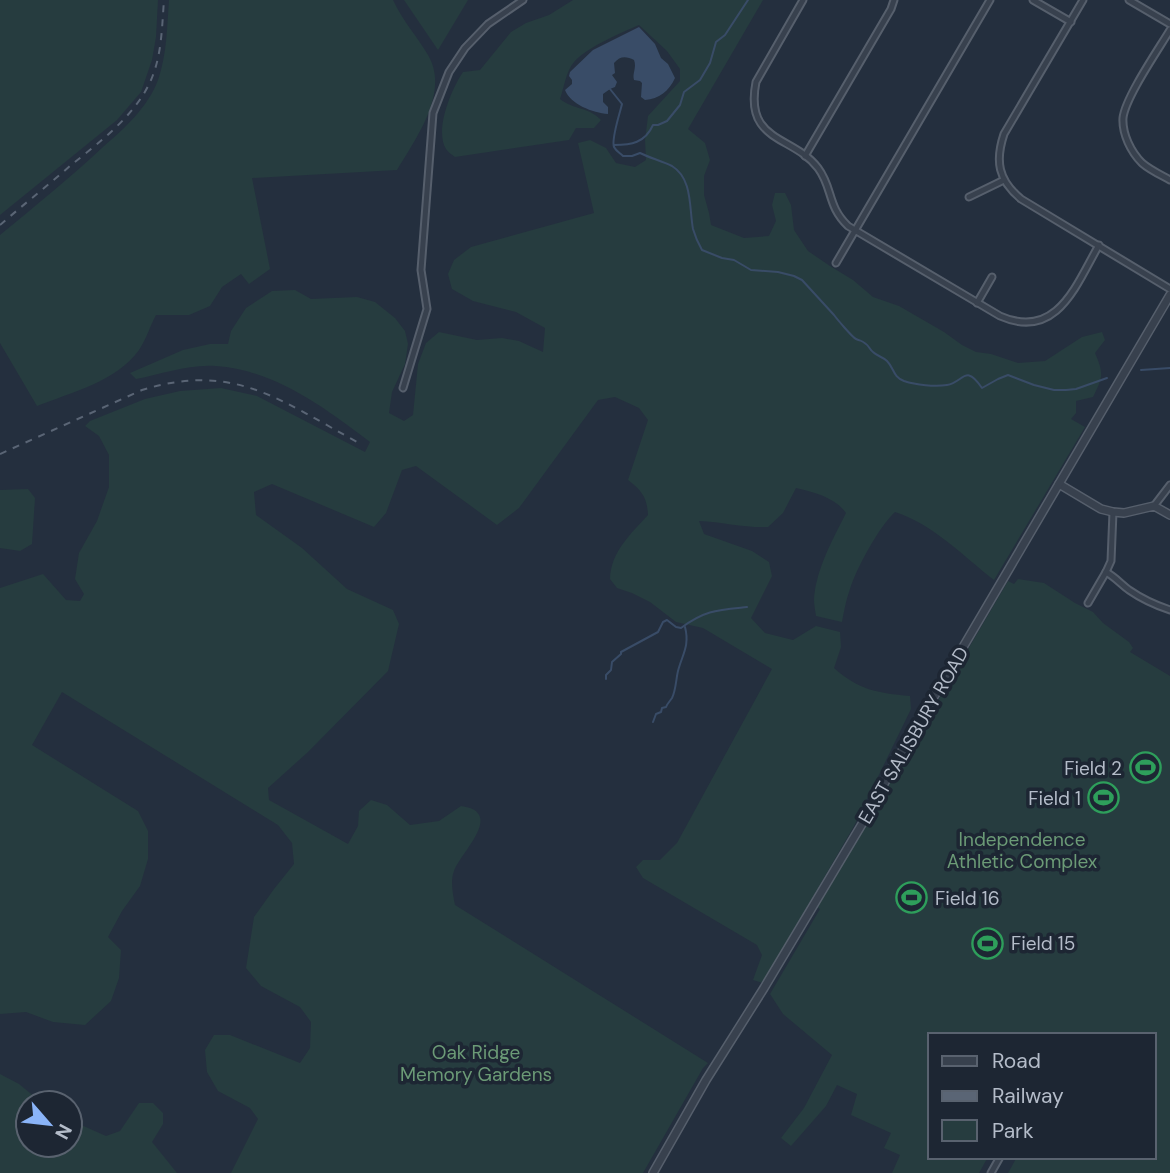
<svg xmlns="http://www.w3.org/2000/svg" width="1170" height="1173" font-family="'DM Sans',sans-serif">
<rect width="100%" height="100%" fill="#242f3e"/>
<g fill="#263c3f">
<path d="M0,0H158L156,37L152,60L141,92L117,120L0,215Z"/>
<path d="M169,0H393C402,20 417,36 428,55C450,92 416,138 397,170L252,178L270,269L249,284L241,274L222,287L210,306L189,315H156C150,326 146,340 139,350C116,382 72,392 37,406L0,343V235C35,206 70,178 103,147C124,129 148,107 158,80C167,54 167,27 169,0Z"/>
<path d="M404,0H468L438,50Z"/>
<path d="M573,0H763L688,129L705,143L710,160L704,176V195L709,213L711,225L744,238L769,236L776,221L772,205L775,193H785L791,205L794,230L808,251L830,266L853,280L873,297L899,306L944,332L962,345L976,352L991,354L1018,363L1045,361L1082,337L1102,332L1105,340L1095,353C1104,374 1103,377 1093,397L1076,401V413L1071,419L1085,427L994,580C963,556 933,524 895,512C879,527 857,567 850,589C846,600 844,611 842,622L816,616C815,610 814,604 814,599C816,569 833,539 846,513C836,498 814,492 796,488L783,513L768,527C745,528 722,522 699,521L704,534L752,551L769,562L772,576L751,618L765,633L793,640L816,626L840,632L841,647L834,668C859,690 877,693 910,696L911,709L854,826L763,983L753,980L762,955L757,945L643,878L636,867L643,860H660L677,843L772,669L703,628L676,622L650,602L632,593L617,588L610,579C611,551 631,534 648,515C647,497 642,491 628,480L648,420L639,408L615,397L598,400L519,508L497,525L416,466L402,470L386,513L374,527L272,484L254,492L256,515L302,548L347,589L393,610L399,624L388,671L308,752L268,788L269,800L348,844L358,826L359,811L371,800L387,805L410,825L439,821L461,806C506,812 460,853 454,871C450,881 453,895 455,905L708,1063L703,1068L643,1173H231L258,1119L250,1108L218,1091L207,1072L205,1050L214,1035H230L300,1063L310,1048L311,1022L300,1007L261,986L246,968L254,917L274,889L294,864L292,843L278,825L62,692L32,745L138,811L148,831V859L140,886L122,911L108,937L121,950L119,978L111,1001L85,1025L53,1022L26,1012L0,1014V588L43,574L66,600L80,601L84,594L75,579L79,553L97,521L109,487V455L99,436L85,426L90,421L145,399L180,391L221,388L257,396L365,452L370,442C325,408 275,370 216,366C189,364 162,374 136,379L130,373L183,350L210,344H228L231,331L246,308L272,291L295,290L311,299L357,297L375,302L395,318L405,331L408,344L405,364L392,392L389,413L404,421L413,415L418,364L426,343L439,332L477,340L502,338L519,341L543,352L545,328L516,312L473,301L452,289L448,274L454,260L471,247L594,213L578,143L590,140L606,148L616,163L635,167L646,160L645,140L648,116L680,81V69L667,51L639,25C621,33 587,47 574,62C566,71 564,88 560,99C574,110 589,107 601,120L594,128H576L569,140L455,157C452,155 448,152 446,149C434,130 452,88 463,72L480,70L511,32L526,23L549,15Z"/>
<path d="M28,489L35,498L32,544L20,551L0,548V490Z"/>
<path d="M1018,579L1044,583L1075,603L1093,612L1103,623L1129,642L1133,648L1130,652L1170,676V1173H1008L1017,1157H1154V1035H930V1157H988L979,1173H892L900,1155L884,1148L891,1133L851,1115L857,1094L837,1085L826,1106L791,1146L781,1138L804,1108L832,1055L783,1014L770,994L820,909L817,907L1008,581L1014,584Z"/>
<path d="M0,1074L19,1084L42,1103H28V1145H70V1120L106,1136L120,1131L139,1103H153L163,1113V1124L152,1142L177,1173H0Z"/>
</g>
<path fill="#394c67" d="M639,27L655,44L661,58L668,64L675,78C669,91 659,99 645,100L641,97L642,83L640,81L634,80C632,73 637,68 634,60C626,56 620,56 614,63L615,73L612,75L617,82L615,87L610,89L603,94V102L608,107V114C593,113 570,104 565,90L572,84V80L569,76L570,72L593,50Z"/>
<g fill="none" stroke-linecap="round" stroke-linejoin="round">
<g stroke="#394c67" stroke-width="2">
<path d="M610,89L622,104C620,113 611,139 614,147C616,151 620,153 623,156H632L640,153C650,158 662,161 672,166C693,179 689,208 693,229C695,236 698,243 702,250L722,258L734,260L751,270L778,272L794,276L802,280L834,315C837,319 852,337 856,339C862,342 860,339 866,344C869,346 870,350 873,352C877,356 883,357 887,361C894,368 893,377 904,381C916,385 935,387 947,385C964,382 965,363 982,388L998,379L1008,375L1034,385L1054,390H1066L1076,389L1107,378"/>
<path d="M614,145C631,145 645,143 653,125H658L667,121L680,105L684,92L700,80L710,63L716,42L725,35L748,0"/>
<path d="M1141,370L1170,368"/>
<path d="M606,679V675L611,670L612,662L621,654V652L658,632L663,622L667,620L676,627L681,628C705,610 718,610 747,607"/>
<path d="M653,722L656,714L661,712L662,708L666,707C667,704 670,701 672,698C676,690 676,679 678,671C682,655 690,646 685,627"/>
</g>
<defs>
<g id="minor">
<path d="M803,0L756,82C744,143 793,135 818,168C833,188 827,206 848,226L1000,316C1057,341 1076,285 1099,245"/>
<path d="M1033,0L1071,22"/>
<path d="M1083,0L1004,134C995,161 998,180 1021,199L1170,289"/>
<path d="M1129,0L1170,24"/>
<path d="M1170,30C1158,50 1125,98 1123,118C1122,134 1131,152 1142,163C1150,170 1161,175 1170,180"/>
<path d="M805,156L891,9L894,0"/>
<path d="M969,197L1004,180"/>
<path d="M836,263L990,0"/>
<path d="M977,303L992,277"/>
<path d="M403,388L427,309L421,270L433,113L449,72L465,48L488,24L523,0"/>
<path d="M1154,506L1170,485"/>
<path d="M1106,572C1115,577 1121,584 1129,590C1142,599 1155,605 1170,610"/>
<path d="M1088,603L1106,572L1111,561L1113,512"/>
<path d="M991,1173L1000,1157"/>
</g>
<g id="tertiary">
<path d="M1059,484L1101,509L1113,512L1124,513L1154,506L1170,515"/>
<path d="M653,1173L706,1080L764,988L865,819L899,756L1170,295"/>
</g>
</defs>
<use href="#minor" stroke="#565f6c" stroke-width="9"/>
<use href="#tertiary" stroke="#565f6c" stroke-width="10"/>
<use href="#minor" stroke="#38414e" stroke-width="5"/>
<use href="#tertiary" stroke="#38414e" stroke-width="7"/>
<g stroke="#5a6575" stroke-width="2" stroke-dasharray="7 7" stroke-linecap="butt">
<path d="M0,225C23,205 47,186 70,166C101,141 139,113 153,75C162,51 162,25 164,0"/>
<path d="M0,454L142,390C236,361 282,402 361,444"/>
</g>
</g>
<defs>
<symbol id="stadium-ring" viewBox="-11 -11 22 22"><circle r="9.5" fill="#1d2633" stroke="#2e9e5b" stroke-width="1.5"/><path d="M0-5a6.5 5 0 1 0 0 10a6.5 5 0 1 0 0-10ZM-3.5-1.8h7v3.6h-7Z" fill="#2e9e5b"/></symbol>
</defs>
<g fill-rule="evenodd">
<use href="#stadium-ring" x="1128" y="750" width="35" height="35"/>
<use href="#stadium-ring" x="1086" y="780" width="35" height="35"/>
<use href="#stadium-ring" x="894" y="880" width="35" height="35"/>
<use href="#stadium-ring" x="970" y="926" width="35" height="35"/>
</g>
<g text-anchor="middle" stroke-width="7" stroke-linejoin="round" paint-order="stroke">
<g font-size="19" fill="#b4bcc9" stroke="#1d2633">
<text transform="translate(913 735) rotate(-60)" y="7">EAST SALISBURY ROAD</text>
</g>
<g font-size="19" fill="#b4bcc9" stroke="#1d2633" text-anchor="end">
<text x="1122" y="775">Field 2</text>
<text x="1081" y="805">Field 1</text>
<text x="935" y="905" text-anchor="start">Field 16</text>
<text x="1011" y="950" text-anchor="start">Field 15</text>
</g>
<g font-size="19" fill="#6b9a76" stroke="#1d2633">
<text x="1022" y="846">Independence<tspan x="1022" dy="22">Athletic Complex</tspan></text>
<text x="476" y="1059">Oak Ridge<tspan x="476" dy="22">Memory Gardens</tspan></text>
</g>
</g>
<rect x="928" y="1033" width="228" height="126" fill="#1d2633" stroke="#59626f" stroke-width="2"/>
<rect x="942" y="1056" width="35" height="10" fill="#38414e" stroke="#59626f" stroke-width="2"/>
<text x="992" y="1068" font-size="21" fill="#b4bcc9">Road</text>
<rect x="942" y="1091" width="35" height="10" fill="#5a6575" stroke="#59626f" stroke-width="2"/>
<text x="992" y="1103" font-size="21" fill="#b4bcc9">Railway</text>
<rect x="942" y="1120" width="35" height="21" fill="#263c3f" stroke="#59626f" stroke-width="2"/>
<text x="992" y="1138" font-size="21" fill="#b4bcc9">Park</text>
<g transform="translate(49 1124) rotate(118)"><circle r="33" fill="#1d2633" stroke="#59626f" stroke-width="2"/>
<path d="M0-5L12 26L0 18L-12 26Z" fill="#8ab4f8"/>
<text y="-10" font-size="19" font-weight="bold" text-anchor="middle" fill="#b4bcc9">N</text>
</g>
</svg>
